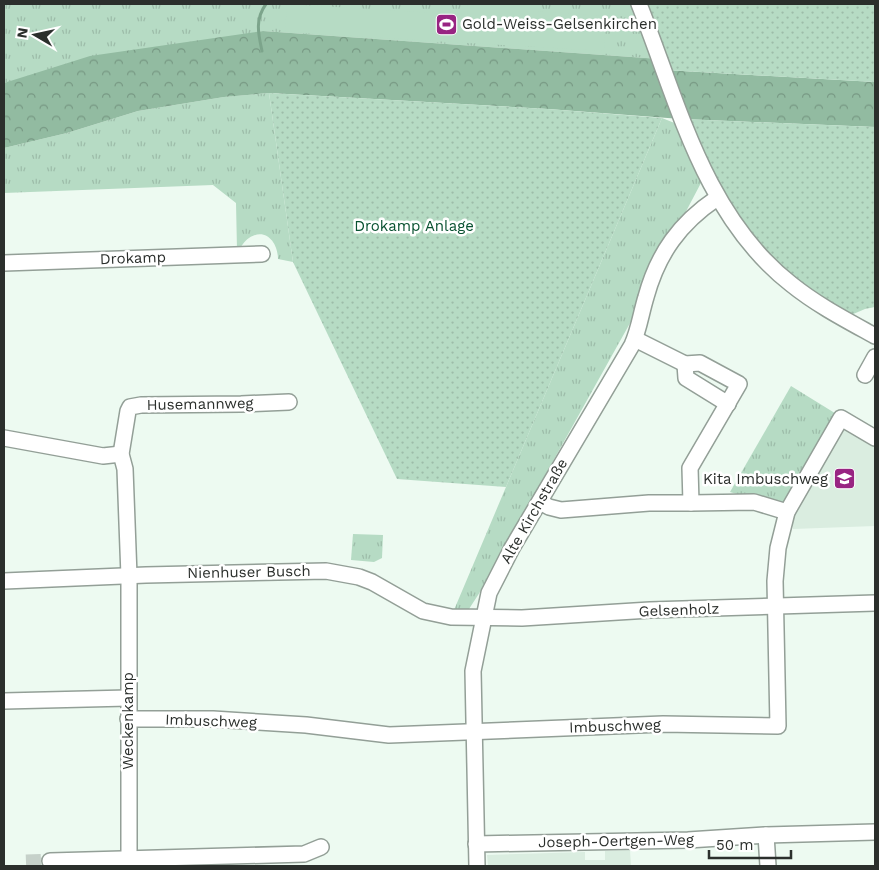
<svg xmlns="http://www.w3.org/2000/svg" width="879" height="870" font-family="'Work Sans',sans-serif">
<defs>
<pattern id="grass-tufts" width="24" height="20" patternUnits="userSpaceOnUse" patternTransform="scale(1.25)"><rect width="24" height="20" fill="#b6dbc4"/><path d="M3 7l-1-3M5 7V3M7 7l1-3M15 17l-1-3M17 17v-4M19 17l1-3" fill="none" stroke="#9dbca9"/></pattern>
<pattern id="forest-crowns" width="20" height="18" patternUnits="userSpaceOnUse" patternTransform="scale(1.25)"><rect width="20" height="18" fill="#92bba1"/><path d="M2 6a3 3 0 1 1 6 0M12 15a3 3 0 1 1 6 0" fill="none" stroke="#779883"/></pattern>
<pattern id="garden-dots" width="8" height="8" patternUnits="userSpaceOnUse" patternTransform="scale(1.25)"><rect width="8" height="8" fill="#b6dbc4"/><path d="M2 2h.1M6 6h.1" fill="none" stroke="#9dbca9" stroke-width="1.8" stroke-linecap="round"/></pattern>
</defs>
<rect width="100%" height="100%" fill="#edfaf1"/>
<g fill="#daede0">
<path d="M841,423L875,444V526L793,529V515Z"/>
<path d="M630,850L631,866H488L487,855L585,852V860H605V851Z"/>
</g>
<g fill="url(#grass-tufts)">
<path d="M4,4H638L660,59L263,31L4,83Z"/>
<path d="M269,93L293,262L278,259C278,243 266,227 249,238C244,241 242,247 237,250L236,203L213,185L4,193V148L67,133L138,111L224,97Z"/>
<path d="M662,118L677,124L702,181L661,259L634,316L480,592L469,609L454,610Z"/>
<path d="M791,386L838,415L786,509L730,492Z"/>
<path d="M353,534L383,535L382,558L374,562L351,560Z"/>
</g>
<g fill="url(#forest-crowns)">
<path d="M263,31L660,59L681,119L548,109L269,93L224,97L138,111L67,133L4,148V83L90,56Z"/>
<path d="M665,70L875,82V127L683,119Z"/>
</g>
<g fill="url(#garden-dots)">
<path d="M640,4H875V82L665,70Z"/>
<path d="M269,93L548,109L662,118L506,487L397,479L293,262Z"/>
<path d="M683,119L875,127V307L865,309L851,315L771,265L721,193Z"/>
</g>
<path fill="#b6dbc4" d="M287,4L467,15L468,4H533V11L606,16L604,51L285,32Z"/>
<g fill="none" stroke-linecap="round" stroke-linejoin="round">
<path stroke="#7ca48b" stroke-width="3" d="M262,51C258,33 255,19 266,4"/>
<path stroke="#c6d1ca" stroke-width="15" stroke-dasharray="15 8" stroke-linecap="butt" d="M26,862L50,861"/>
<defs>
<g id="minor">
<path d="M639,4C678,102 704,216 791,284C817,305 846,320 875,336"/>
<path d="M4,263L262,254"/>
<path d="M685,364L686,378L728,404"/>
<path d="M865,375L875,357"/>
<path d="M4,438L103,456L121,454"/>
<path d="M540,502L549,507L561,510L649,503H691L690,468L739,384L700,363L685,364L635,339"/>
<path d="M691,503L754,502L787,512"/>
<path d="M4,581L146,575L326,571L359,577L372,582L423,611L451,617L522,618L650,610L875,603"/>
<path d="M4,701L128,698"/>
<path d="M128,719H213L306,725L389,735L663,724L778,726L775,581L778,548L787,512L841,418L875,438"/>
<path d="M766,835L768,866"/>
<path d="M476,844L688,840L766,835L875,832"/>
<path d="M50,861L304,854L321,847"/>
<path d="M129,866V576L125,469L121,454L128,411L130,407L141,405L241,404L289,402"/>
<path d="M477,866L473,671L489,593L512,548L632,345C639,330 641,313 646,297C658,253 680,223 717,198"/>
</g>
</defs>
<use href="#minor" stroke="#939f97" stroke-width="18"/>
<use href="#minor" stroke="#fff" stroke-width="15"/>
</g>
<defs>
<symbol id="stadium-square" viewBox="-11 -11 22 22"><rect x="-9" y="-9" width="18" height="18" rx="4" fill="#982482" stroke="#fff"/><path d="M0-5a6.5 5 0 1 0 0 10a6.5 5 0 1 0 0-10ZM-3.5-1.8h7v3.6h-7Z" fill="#fff"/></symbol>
<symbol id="school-square" viewBox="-11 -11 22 22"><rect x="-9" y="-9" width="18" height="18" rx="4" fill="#982482" stroke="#fff"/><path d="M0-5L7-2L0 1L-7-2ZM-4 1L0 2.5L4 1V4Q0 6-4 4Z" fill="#fff"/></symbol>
</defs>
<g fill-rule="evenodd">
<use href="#stadium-square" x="434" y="12" width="25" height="25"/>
<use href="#school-square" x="832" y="466" width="25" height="25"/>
</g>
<g text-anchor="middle" stroke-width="5" stroke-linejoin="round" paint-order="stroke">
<g font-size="15" fill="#2b2f2c" stroke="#fff" text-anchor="start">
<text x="462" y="29">Gold-Weiss-Gelsenkirchen</text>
<text x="828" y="484" text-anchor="end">Kita Imbuschweg</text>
</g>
<g font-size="15" fill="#085130" stroke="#fff">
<text x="414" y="231">Drokamp Anlage</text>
</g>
<g font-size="15" fill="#2b2f2c" stroke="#fff">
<text transform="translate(133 258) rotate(-2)" y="5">Drokamp</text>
<text transform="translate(200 404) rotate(-1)" y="5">Husemannweg</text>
<text transform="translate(534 511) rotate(-60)" y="5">Alte Kirchstraße</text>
<text transform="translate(249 572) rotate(-1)" y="5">Nienhuser Busch</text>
<text transform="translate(679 610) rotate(-2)" y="5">Gelsenholz</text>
<text transform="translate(128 721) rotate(-90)" y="5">Weckenkamp</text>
<text transform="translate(211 721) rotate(2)" y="5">Imbuschweg</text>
<text transform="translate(615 726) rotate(-2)" y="5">Imbuschweg</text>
<text transform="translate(616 841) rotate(-1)" y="5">Joseph-Oertgen-Weg</text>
</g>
</g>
<rect width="879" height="870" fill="none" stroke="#2b2f2c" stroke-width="10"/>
<g transform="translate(35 35) rotate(279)" stroke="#ffffff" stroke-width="4" paint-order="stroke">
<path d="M0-4L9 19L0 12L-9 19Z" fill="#2b2f2c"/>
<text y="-8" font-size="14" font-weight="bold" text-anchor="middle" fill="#2b2f2c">N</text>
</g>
<path d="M709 850v8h82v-8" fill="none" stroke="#2b2f2c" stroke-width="2.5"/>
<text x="716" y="850" font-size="15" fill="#2b2f2c" stroke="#ffffff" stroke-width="4" paint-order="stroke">50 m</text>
</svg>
